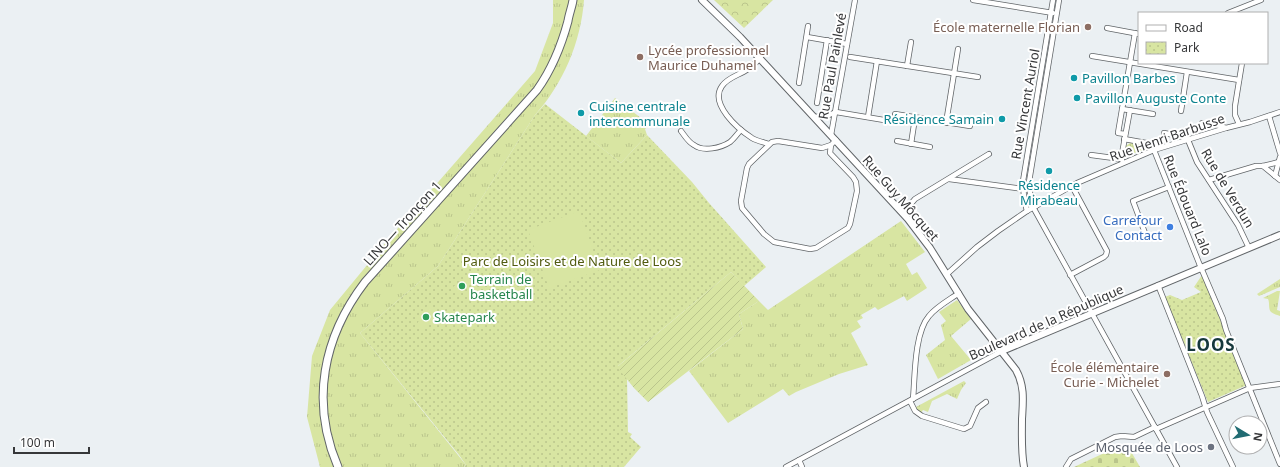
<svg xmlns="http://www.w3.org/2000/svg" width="1280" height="467" font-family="'Noto Sans',sans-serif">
<defs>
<pattern id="grass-tufts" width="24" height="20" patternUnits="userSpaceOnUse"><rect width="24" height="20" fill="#d8e5a2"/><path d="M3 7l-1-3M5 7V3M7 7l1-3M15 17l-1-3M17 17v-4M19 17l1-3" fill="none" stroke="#bac58c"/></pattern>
<pattern id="forest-crowns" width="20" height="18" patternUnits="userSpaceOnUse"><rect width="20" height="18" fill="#d8e5a2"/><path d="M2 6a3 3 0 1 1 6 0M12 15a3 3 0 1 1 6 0" fill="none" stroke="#bac58c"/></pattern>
<pattern id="cemetery-stones" width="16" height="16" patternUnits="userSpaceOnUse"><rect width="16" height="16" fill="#d8e5a2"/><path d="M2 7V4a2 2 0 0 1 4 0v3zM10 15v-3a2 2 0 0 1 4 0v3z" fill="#bac58c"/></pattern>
<pattern id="park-dots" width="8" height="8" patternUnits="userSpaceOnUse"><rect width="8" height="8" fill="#d8e5a2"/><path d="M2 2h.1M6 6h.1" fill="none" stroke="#bac58c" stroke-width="1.8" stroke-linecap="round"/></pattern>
<pattern id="garden-furrows" width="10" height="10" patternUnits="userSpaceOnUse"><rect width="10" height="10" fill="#d8e5a2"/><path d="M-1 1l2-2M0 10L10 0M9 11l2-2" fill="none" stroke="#bac58c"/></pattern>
</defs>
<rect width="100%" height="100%" fill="#ebf0f3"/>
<g fill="url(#grass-tufts)">
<path d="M553,0H584C581,42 563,84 535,115L438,266L360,333L466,465L464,467H320L307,417L312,356L330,310L391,236L535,71L553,23Z"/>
<path d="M615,98L650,125L645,129L647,135L621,163L586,136Z"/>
<path d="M1130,143L1153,147L1128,155L1125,153L1126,146Z"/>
<path d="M901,221L925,252L906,264L912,275L917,272L927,288L907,301L904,296L878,310L875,307L861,315L863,318L857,321L861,327L851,333L868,365L839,374L796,392L789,396L783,389L728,423L689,371L743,329L739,314L759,301L768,310Z"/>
<path d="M1280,279V287L1259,296L1257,294Z"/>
<path d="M1277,291H1280L1277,310L1280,311V316C1278,315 1273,314 1271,312C1268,309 1270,303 1268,299L1263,298Z"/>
<path d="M957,300L971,319L951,336L971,360L938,379L926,355L945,340L941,325L946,321L939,312Z"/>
<path d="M964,381L966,383L961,390L957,399L947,394L932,401L928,412L923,410L921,413L917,411L916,407Z"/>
</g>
<path fill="url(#forest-crowns)" d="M714,0H773L744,28Z"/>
<path fill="url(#cemetery-stones)" d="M1126,443L1140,467H1074Z"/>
<g fill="url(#park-dots)">
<path d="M545,104L621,163L647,135L692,182L709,203L766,267L744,286L731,272L618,366L627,378L628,432L632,434L630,437L641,447L624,467H464L466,465L459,455L360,333L438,266L535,115Z"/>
<path d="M1202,275L1247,385L1208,402L1165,297L1170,295L1182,300L1201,292L1194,287Z"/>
</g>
<path fill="url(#garden-furrows)" d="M731,272L759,301L739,314L743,329L648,402L634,388L617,367Z"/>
<g fill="#d8e5a2">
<path d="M579,211L600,270L549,288L528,230Z"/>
<path d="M465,277L471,284L459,294L453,287Z"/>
<path d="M428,306L432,310C431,319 428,329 418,328L416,326L426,307Z"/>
</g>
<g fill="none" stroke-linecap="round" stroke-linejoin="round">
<defs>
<g id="minor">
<path d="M973,0L1053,13"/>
<path d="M1228,13L1261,0"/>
<path d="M1107,28L1139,34"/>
<path d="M807,37L847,44"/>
<path d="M1092,56L1239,80"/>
<path d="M850,57L978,77"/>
<path d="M760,59C756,62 752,66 748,69C740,75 728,77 722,86C709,104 738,129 752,138C757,141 763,142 769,144"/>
<path d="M907,66L911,42"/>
<path d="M799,83L808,26"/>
<path d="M817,103L827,40"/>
<path d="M1122,109L1153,114"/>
<path d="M1181,111L1187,72"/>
<path d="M836,112L884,120"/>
<path d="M895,114L970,126"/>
<path d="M1269,116L1280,153"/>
<path d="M815,117L829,115L836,112"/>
<path d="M868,117L877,61"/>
<path d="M946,123L958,49"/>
<path d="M1202,123L1221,126L1226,128"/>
<path d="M1239,124L1235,115V106L1242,63"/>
<path d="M681,131C685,136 688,142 694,145C703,152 721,148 730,142C734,139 737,134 741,130"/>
<path d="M1164,133L1184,137L1188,140L1197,162L1238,225L1249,248"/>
<path d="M1125,134L1118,133L1135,33"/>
<path d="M831,135L855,0"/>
<path d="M1124,139L1152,144"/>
<path d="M897,141L930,147"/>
<path d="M911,144L915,118"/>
<path d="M831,145L830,153L853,177L856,182L857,191L850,224L848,228L816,248L810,249L774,242L764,234L742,208L741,201L747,168L749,164L772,142L778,141L822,148L831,145L836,140"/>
<path d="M1154,150L1199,263L1223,319L1226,330L1280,464"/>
<path d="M1091,155L1121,159L1122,160"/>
<path d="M1121,159L1130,110"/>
<path d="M1263,166L1280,180"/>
<path d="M1275,176L1280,157"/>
<path d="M949,179L1023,189"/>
<path d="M1209,180L1256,166H1263L1279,162"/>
<path d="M1036,206L1030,193L1029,182L1059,0"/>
<path d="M1033,207L1177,467"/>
<path d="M1027,211L1024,199L1023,181L1053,0"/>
<path d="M903,213L915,199L989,154"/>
<path d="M1136,238L1145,233L1133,201L1169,187"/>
<path d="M947,274L977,247L998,231L1027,211L1077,183L1154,150L1226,128L1250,122L1280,112"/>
<path d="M1070,275L1104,257L1106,255L1107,251L1072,186"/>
<path d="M1158,285L1202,396L1207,412L1233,467"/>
<path d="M913,399C915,378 914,333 929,316C936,307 949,300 959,293"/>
<path d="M910,401L915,411L922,416L964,429L970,426L978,408L986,402"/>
<path d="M1156,429L1250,388L1280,384"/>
<path d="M799,460L802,467"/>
<path d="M786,467L1002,351"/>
<path d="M1066,467L1071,459L1115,437L1122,436L1134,437L1155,427"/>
</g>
<g id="tertiary">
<path d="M702,0L740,37L908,219L930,248L968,309L1016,370C1025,386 1023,402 1022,419C1022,435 1021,451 1024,467"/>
<path d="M1002,351L1280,235"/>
</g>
<path id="secondary" d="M338,467C310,402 323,337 365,282L537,90C552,69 561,47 568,21C569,14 572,7 573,0"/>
</defs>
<use href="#minor" stroke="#616568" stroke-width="6"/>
<use href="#tertiary" stroke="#616568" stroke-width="8"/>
<use href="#secondary" stroke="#616568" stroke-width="9"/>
<use href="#minor" stroke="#fff" stroke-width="4.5"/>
<use href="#tertiary" stroke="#fff" stroke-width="6"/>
<use href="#secondary" stroke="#fff" stroke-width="7"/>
</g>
<g fill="#8d6e63" stroke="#fff" stroke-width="1.5">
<circle cx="1088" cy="27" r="4"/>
<circle cx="640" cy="57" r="4"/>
<circle cx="1167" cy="374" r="4"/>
</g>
<g fill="#0f9aa8" stroke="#fff" stroke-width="1.5">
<circle cx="1074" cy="78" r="4"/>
<circle cx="1077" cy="98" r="4"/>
<circle cx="581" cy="113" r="4"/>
<circle cx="1002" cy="119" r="4"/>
<circle cx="1049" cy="171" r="4"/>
</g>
<circle fill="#3f7fe0" stroke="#fff" stroke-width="1.5" cx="1170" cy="227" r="4"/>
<g fill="#2e9e5b" stroke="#fff" stroke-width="1.5">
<circle cx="462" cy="286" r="4"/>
<circle cx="426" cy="317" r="4"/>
</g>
<circle fill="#6b7280" stroke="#fff" stroke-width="1.5" cx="1211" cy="447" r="4"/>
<g text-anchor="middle" stroke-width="4" stroke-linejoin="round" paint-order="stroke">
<g font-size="13" fill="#785e54" stroke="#fff" text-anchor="end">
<text x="1080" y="32">École maternelle Florian</text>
<text x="648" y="55" text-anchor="start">Lycée professionnel<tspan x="648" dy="15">Maurice Duhamel</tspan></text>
<text x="1159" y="372">École élémentaire<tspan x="1159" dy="15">Curie - Michelet</tspan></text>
</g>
<g font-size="13" fill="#363739" stroke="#fff">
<text transform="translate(832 66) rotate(-80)" y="5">Rue Paul Painlevé</text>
<text transform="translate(1025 104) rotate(-80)" y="5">Rue Vincent Auriol</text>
<text transform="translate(1167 137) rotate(-19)" y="5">Rue Henri Barbusse</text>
<text transform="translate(1228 188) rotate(59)" y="5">Rue de Verdun</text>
<text transform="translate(901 198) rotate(49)" y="5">Rue Guy Môcquet</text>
<text transform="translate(1188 205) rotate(68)" y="5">Rue Édouard Lalo</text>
<text transform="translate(402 223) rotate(-48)" y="5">LINO— Tronçon 1</text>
<text transform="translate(1046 322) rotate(-24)" y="5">Boulevard de la République</text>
</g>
<g font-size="13" fill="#0d838f" stroke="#fff" text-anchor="start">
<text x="1082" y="83">Pavillon Barbes</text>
<text x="1085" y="103">Pavillon Auguste Conte</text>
<text x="589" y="111">Cuisine centrale<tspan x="589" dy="15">intercommunale</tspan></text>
<text x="994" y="124" text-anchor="end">Résidence Samain</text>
<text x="1049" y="190" text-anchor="middle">Résidence<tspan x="1049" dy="15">Mirabeau</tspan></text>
</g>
<g font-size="13" fill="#366cbe" stroke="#fff" text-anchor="end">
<text x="1162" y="225">Carrefour<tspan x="1162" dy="15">Contact</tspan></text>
</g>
<g font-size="13" fill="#515b0f" stroke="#fff">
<text x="572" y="266">Parc de Loisirs et de Nature de Loos</text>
</g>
<g font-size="13" fill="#27864d" stroke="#fff" text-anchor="start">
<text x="470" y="284">Terrain de<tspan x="470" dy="15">basketball</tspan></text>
<text x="434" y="322">Skatepark</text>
</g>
<g font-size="13" fill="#5b616d" stroke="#fff" text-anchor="end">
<text x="1203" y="452">Mosquée de Loos</text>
</g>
<g font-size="17" font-weight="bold" letter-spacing="1" fill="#16383c" stroke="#fff">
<text x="1211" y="351">LOOS</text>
</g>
</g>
<rect x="1138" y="12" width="130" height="52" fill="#ffffff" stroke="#afafb0"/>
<rect x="1146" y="25" width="20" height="6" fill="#ffffff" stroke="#afafb0"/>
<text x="1174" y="32" font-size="12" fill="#363739">Road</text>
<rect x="1146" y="42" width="20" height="12" fill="url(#park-dots)" stroke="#afafb0"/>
<text x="1174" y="52" font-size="12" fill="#363739">Park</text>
<g transform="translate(1248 435) rotate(100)"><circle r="19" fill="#ffffff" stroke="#afafb0"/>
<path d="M0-3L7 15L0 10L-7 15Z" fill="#216c73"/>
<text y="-6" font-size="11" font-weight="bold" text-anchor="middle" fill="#363739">N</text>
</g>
<path d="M14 447v6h75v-6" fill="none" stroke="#363739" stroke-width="2"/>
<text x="20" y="447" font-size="12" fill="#363739" stroke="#ffffff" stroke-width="3" paint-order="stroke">100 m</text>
</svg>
